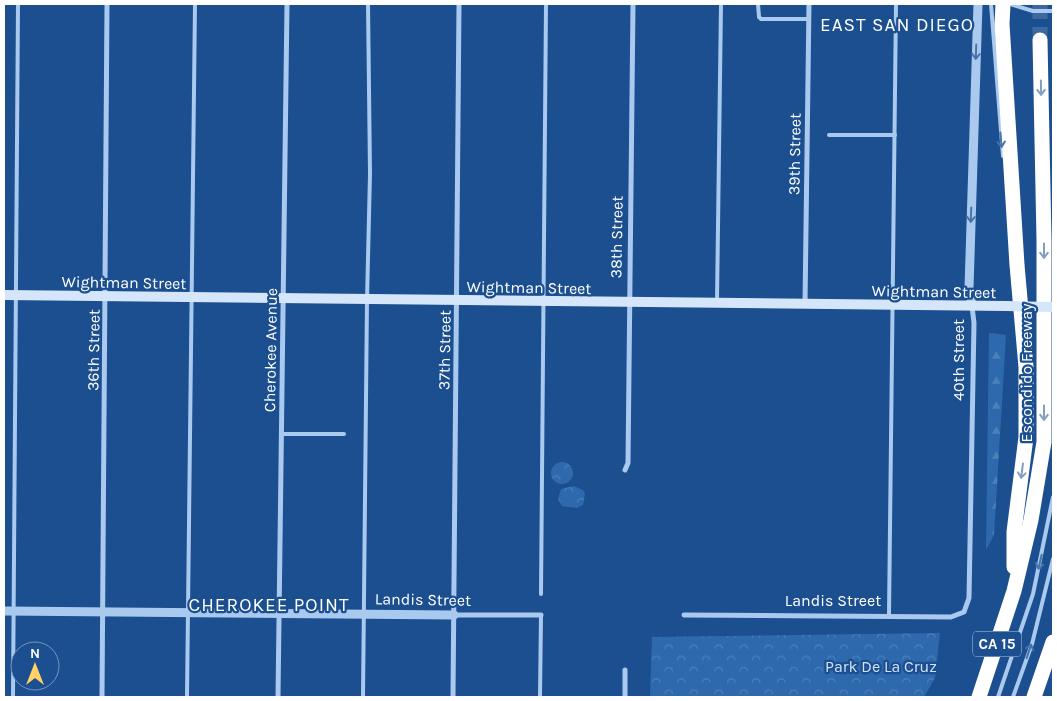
<svg xmlns="http://www.w3.org/2000/svg" width="1057" height="701" font-family="Karla,sans-serif">
<defs>
<pattern id="forest-firs" width="22" height="20" patternUnits="userSpaceOnUse" patternTransform="scale(1.25)"><rect width="22" height="20" fill="#2e69ad"/><path d="M5 1l3.5 6h-7zM16 11l3.5 6h-7z" fill="#4d80b9"/></pattern>
<pattern id="park-crowns" width="20" height="18" patternUnits="userSpaceOnUse" patternTransform="scale(1.25)"><rect width="20" height="18" fill="#2e69ad"/><path d="M2 6a3 3 0 1 1 6 0M12 15a3 3 0 1 1 6 0" fill="none" stroke="#4d80b9"/></pattern>
</defs>
<rect width="100%" height="100%" fill="#1b4f8f"/>
<path fill="url(#forest-firs)" d="M989,333L1006,335L994,535L986,550Z"/>
<g fill="url(#park-crowns)">
<circle cx="562" cy="473" r="11"/>
<path d="M574,486L583,490L585,494L583,505L577,508L562,506L558,499L561,489Z"/>
<path d="M940,633L935,678L924,697H650L652,637Z"/>
</g>
<g fill="none" stroke-linecap="round" stroke-linejoin="round">
<path stroke="#3d69a0" stroke-width="15" stroke-dasharray="15 8" stroke-linecap="butt" d="M1040,4V40"/>
<g stroke="#a9c9ee" stroke-width="4">
<path d="M758,4L759,17L761,19H809"/>
<path d="M991,4L1003,156"/>
<path d="M1010,4L1033,11H1053"/>
<path d="M829,135H895"/>
<path d="M717,301L721,4"/>
<path d="M281,434H344"/>
<path d="M541,594L546,4"/>
<path d="M889,615L896,4"/>
<path d="M13,697L18,4"/>
<path d="M187,697L195,4"/>
<path d="M363,697L367,300L370,174L368,4"/>
<path d="M540,697L541,615"/>
<path d="M998,697L1033,594L1053,497"/>
<path d="M1013,697L1032,644L1053,559"/>
</g>
<g stroke="#a9c9ee" stroke-width="5">
<path d="M805,304L809,4"/>
<path d="M625,470L628,463L633,4"/>
<path d="M454,615H541"/>
<path d="M684,615L951,617L964,612L969,598L974,323L972,306"/>
<path d="M102,697L107,4"/>
<path d="M278,697L287,4"/>
<path d="M453,697L459,4"/>
<path d="M625,697V670"/>
</g>
<g stroke="#a9c9ee" stroke-width="9">
<path d="M972,306L969,288L978,4"/>
<path d="M4,611L454,615"/>
</g>
<path stroke="#d6e6fa" stroke-width="10" d="M4,295L1006,306"/>
<g stroke="#fff" stroke-width="15">
<path d="M1003,4L1002,24L1017,265L1026,367V437L1014,532V567"/>
<path d="M979,697L1014,591L1031,520L1044,442V240L1040,40"/>
<path d="M1034,697L1053,642"/>
</g>
<path stroke="#d6e6fa" stroke-width="10" d="M1006,306L1053,307"/>
</g>
<defs><path id="oneway-shaft" d="M-6 0H5M1.5-3L5.5 0L1.5 3" fill="none" stroke-width="1.6" stroke-linecap="round" stroke-linejoin="round" transform="scale(1.25)"/></defs>
<g stroke="#4674ac">
<use href="#oneway-shaft" transform="translate(976 52) rotate(92)"/>
<use href="#oneway-shaft" transform="translate(1001 140) rotate(85)"/>
<use href="#oneway-shaft" transform="translate(971 215) rotate(92)"/>
<use href="#oneway-shaft" transform="translate(1040 562) rotate(103)"/>
<use href="#oneway-shaft" transform="translate(1029 651) rotate(-72)"/>
</g>
<g stroke="#829ec1">
<use href="#oneway-shaft" transform="translate(1041 88) rotate(89)"/>
<use href="#oneway-shaft" transform="translate(1044 251) rotate(90)"/>
<use href="#oneway-shaft" transform="translate(1044 413) rotate(90)"/>
<use href="#oneway-shaft" transform="translate(1022 471) rotate(97)"/>
</g>
<g text-anchor="middle" stroke-width="4.5" stroke-linejoin="round" paint-order="stroke">
<rect fill="#1b4f8f" stroke="#bbcadd" stroke-width="1" x="973" y="631.5" width="48" height="25" rx="4"/>
<g font-size="15" font-weight="bold" fill="#fff">
<text x="997" y="649">CA 15</text>
</g>
<g font-size="16" fill="#fff" stroke="#1b4f8f">
<text transform="translate(794 154) rotate(-89)" y="6">39th Street</text>
<text transform="translate(616 237) rotate(-89)" y="6">38th Street</text>
<text transform="translate(124 282) rotate(1)" y="6">Wightman Street</text>
<text transform="translate(529 287) rotate(1)" y="6">Wightman Street</text>
<text transform="translate(934 291) rotate(1)" y="6">Wightman Street</text>
<text transform="translate(93 350) rotate(-89)" y="6">36th Street</text>
<text transform="translate(270 350) rotate(-89)" y="6">Cherokee Avenue</text>
<text transform="translate(444 350) rotate(-89)" y="6">37th Street</text>
<text transform="translate(958 360) rotate(-90)" y="6">40th Street</text>
<text transform="translate(1026 373) rotate(-90)" y="6">Escondido Freeway</text>
<text transform="translate(423 599) rotate(1)" y="6">Landis Street</text>
<text x="833" y="606">Landis Street</text>
</g>
<g font-size="16" fill="#cfe3fa" stroke="#1b4f8f">
<text x="881" y="672">Park De La Cruz</text>
</g>
<g font-size="19" letter-spacing="1" fill="#fff" stroke="#1b4f8f">
<text x="897" y="31">EAST SAN DIEGO</text>
<text x="269" y="611">CHEROKEE POINT</text>
</g>
</g>
<rect width="1057" height="701" fill="none" stroke="#ffffff" stroke-width="10"/>
<g transform="translate(35 666)"><circle r="24" fill="#1b4f8f" stroke="#7695bc"/>
<path d="M0-4L9 19L0 12L-9 19Z" fill="#ffd166"/>
<text y="-8" font-size="14" font-weight="bold" text-anchor="middle" fill="#ffffff">N</text>
</g>
</svg>
